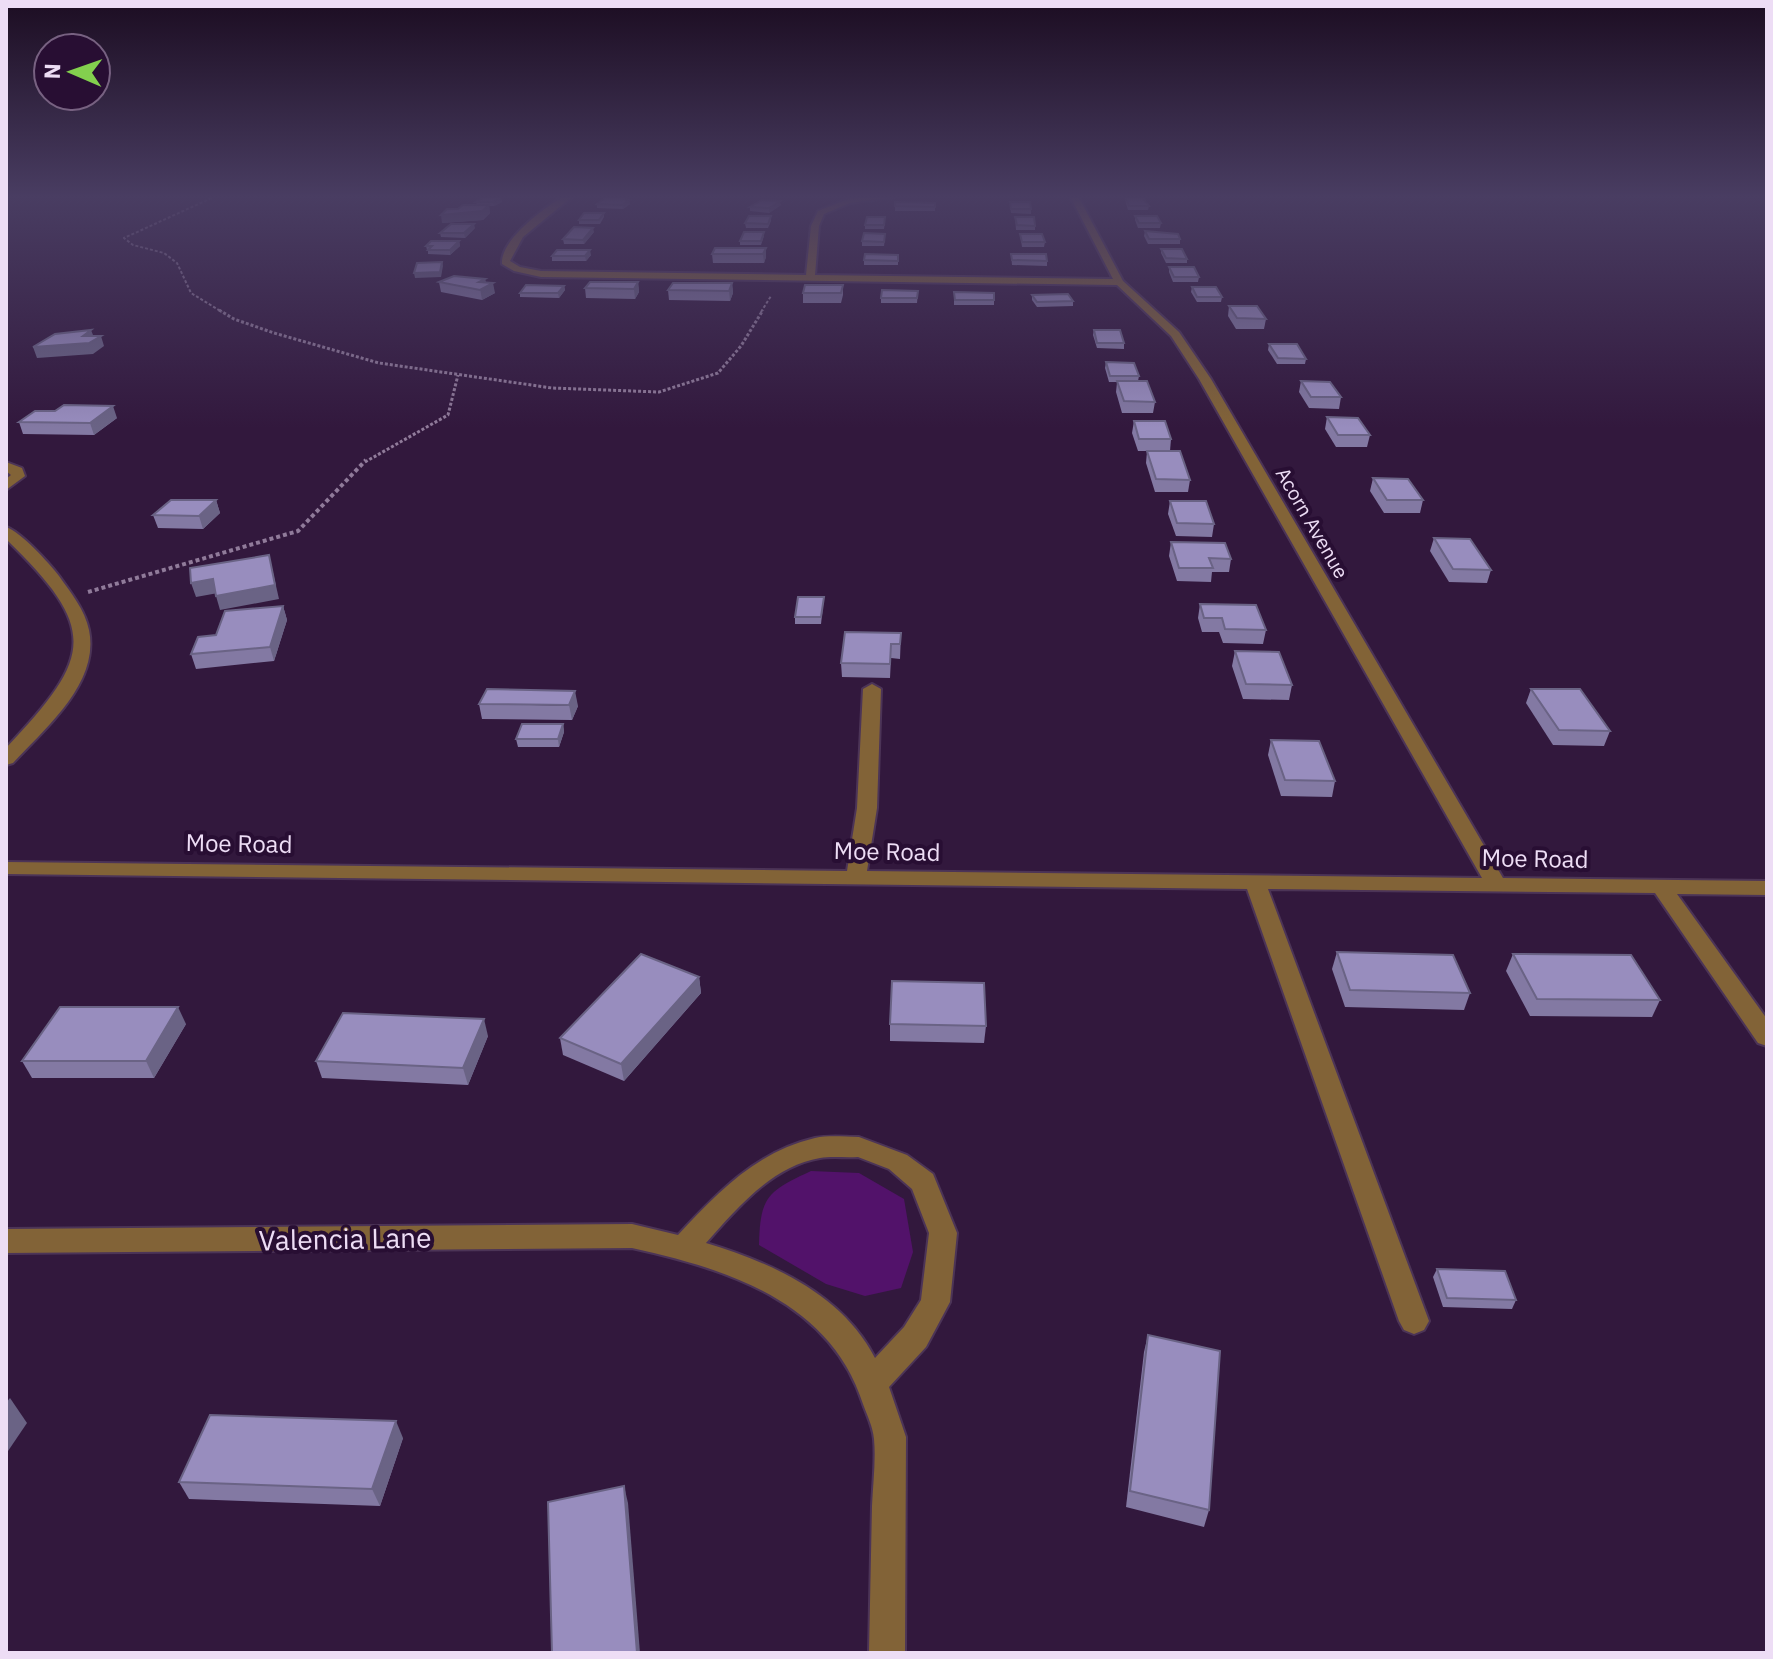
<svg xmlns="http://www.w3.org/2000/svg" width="1773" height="1659" font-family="'IBM Plex Sans',sans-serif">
<rect width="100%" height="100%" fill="#32183d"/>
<path fill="#52126a" d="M811,1171L859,1173L904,1199L913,1252L901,1288L865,1296L826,1284L759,1245C760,1196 768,1191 811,1171Z"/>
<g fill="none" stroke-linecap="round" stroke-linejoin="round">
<defs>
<g id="minor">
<path d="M564,196H573L523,237L510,261L520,267L541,271L806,275L811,226L818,211L848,199L899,196L850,203L824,214L819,226L815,275L1113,279L1070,196H1078L1123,281L1179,332L1211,379L1503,878L1767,881V895L1677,894L1767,1019V1046L1758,1043L1655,893L1268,889L1429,1321L1424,1330L1414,1334L1404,1330L1399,1321L1247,889L6,874V862L847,871L857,808L863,689L872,684L881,689L877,808L867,871L1482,878L1199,379L1171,336L1117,285L541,277L514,271L502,264C500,240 544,208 564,196Z"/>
<path d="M6,462L22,468L25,476L6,490V479L11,475L6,471Z"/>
<path d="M6,527C21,532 49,563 59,576C71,593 85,610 89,630C100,683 45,728 13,763L6,765V748C92,657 100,630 6,539Z"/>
<path d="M859,1137L907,1155L933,1174L957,1233L950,1302L926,1347L889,1387L906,1437L905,1653H869C870,1604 871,1555 872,1506C873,1484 876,1460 874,1439C873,1427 867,1415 863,1404C830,1301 727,1269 632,1248L6,1253V1229L632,1224L678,1235C717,1193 756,1152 815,1138C829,1135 845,1137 859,1137ZM858,1157L889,1169L912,1189L929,1233L921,1300L904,1327L875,1358C842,1294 772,1263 706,1243C736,1209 772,1166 820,1158C832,1156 845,1158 858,1157Z"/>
</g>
</defs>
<use href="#minor" stroke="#4c3457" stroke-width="4"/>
<g stroke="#907b9a" stroke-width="2" stroke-dasharray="3 2" stroke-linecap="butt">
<path d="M216,196L124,238L133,245L164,253L177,263L191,293L222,312"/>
<path d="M761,312L771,296"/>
</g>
<g stroke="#907b9a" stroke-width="3" stroke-dasharray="3 2" stroke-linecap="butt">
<path d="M219,310L234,319L274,333L379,363L552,388L659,392L718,373L741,346L763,310"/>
<path d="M365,462L448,415L458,375"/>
</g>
<path stroke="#907b9a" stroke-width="4" stroke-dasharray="4 3" stroke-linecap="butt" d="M88,592L298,531L366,460"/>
<use href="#minor" fill="#826337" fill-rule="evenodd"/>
</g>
<g fill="#8379a3">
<path d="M1119,196H1141L1149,206L1148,210H1128L1125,200V196Z"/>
<path d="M501,197L502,202L494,206H489L490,213L483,220L442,223L458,209L477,205L476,202Z"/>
<path d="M629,200L630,204L623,209L597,208V204Z"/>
<path d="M895,202L935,203V211H895Z"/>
<path d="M1010,202L1031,209V214L1011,213Z"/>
<path d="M781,205L769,213L750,211V207Z"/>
<path d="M604,213V217L600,224H579V220Z"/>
<path d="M771,216V221L768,228H746L745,223Z"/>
<path d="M1135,216L1161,223L1160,228H1138L1135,220Z"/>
<path d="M1015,217L1035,226V230H1016Z"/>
<path d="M885,221L884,229H865V225Z"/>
<path d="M475,228L465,238L441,237L440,233Z"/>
<path d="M1145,231L1180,239V244H1148L1144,236Z"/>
<path d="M594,232L584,244H564L563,239Z"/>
<path d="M1020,234L1045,242L1044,247H1022Z"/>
<path d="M764,236L761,245H740V241Z"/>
<path d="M885,238L884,246H862V241Z"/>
<path d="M459,241L460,246L450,255L428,254V250H427L426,246Z"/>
<path d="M766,248V257L764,263H713L712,254Z"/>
<path d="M1161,249L1187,259V263H1166L1161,253Z"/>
<path d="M1011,254L1047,261V266L1012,265Z"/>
<path d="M591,255L586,261H552V256Z"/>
<path d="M898,259V265H864V260Z"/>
<path d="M1169,267L1199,277L1198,282H1173L1169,272Z"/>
<path d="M485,279L486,283L495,293L482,300L441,292L439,282Z"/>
<path d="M638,282L639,292L635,299L586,298L585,288Z"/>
<path d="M732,283L733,293L730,301L669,300L668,290Z"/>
<path d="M843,285V295L841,303H803V293Z"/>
<path d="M564,286L565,290L559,298L520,297V293Z"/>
<path d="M1192,287L1222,297L1221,302H1197L1191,292Z"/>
<path d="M918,291L917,303H881V298Z"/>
<path d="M954,292L994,300V305H954Z"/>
<path d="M1032,295L1073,301V306L1037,307L1032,300Z"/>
<path d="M1229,306L1266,319L1264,329H1236L1228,316Z"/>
<path d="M1094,330L1124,343V349L1097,348L1093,335Z"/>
<path d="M1269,344L1306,359L1305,364H1277L1268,350Z"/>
<path d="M1106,362L1139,376L1138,381L1155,402L1153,413H1122L1116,392L1117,382H1109L1105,368Z"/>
<path d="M1301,381L1341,397L1339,409L1309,408L1299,392Z"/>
<path d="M1327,417L1370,435L1367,447H1336L1325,429Z"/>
<path d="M117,418L94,435L23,434L19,422Z"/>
<path d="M1134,421L1171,439L1170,451H1138L1132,433Z"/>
<path d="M1147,451L1190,480L1188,492H1155L1146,463Z"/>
<path d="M1373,478L1423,500L1420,513H1384L1370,491Z"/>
<path d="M216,500L220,513L203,529L158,528L153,515Z"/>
<path d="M1170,501L1214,524L1212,537L1176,536L1168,514Z"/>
<path d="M1434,538L1491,570L1487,583L1449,582L1430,551Z"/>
<path d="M1171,542L1231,559L1229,572H1212L1211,582L1177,581L1169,556Z"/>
<path d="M824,597L821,624H795V617Z"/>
<path d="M1200,604L1266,630L1263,644L1223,643L1219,632H1202L1198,618Z"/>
<path d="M283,606L287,620L274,661L196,669L191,654L216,635Z"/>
<path d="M901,633L900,659L891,658L890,678L842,677L841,663Z"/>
<path d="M1235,651L1292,685L1289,700L1243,699L1232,666Z"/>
<path d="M1531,689L1610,731L1604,746L1553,745L1526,703Z"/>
<path d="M479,704L578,706L572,720L482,719Z"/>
<path d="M563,724L564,732L559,747H518L516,739Z"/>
<path d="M1271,740L1335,781L1332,797L1281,796L1268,755Z"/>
<path d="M1337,952L1470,993L1464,1010L1345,1007L1332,969Z"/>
<path d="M1513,954L1660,1000L1652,1017L1530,1016L1506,971Z"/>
<path d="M699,977L701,993L624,1081L563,1055L560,1038Z"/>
<path d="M186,1024L154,1078H32L22,1061Z"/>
<path d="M890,1024L986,1026L984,1043L890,1041Z"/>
<path d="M488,1036L468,1085L322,1078L316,1061Z"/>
<path d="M1437,1269L1516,1300L1512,1309L1443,1307L1433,1277Z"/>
<path d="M1148,1335L1209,1510L1204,1527L1126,1507L1144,1352Z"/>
<path d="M403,1438L380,1506L189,1499L179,1482Z"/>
</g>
<g fill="#6a6385">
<path d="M501,197L502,202L494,206L493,202Z"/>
<path d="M629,200L630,204L623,209L622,205Z"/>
<path d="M780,201L781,205L769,213V208Z"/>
<path d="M489,205L490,213L483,220L442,223L441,215Z"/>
<path d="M474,224L475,228L465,238L464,233Z"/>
<path d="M593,228L594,232L584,244L583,240Z"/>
<path d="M459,241L460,246L450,255V250Z"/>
<path d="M766,248V257L764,263L763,254Z"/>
<path d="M590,250L591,255L586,261L585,256Z"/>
<path d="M442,262L443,266L441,277L415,278L414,273Z"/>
<path d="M485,279L486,287L493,283L495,293L482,300L479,282Z"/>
<path d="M638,282L639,292L635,299L634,289Z"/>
<path d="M732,283L733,293L730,301L729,291Z"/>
<path d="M564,286L565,290L559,298L558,293Z"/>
<path d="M91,330L95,340L101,336L104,346L93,354L37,358L33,347L83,336Z"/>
<path d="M113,406L117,418L94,435L90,423Z"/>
<path d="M216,500L220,513L203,529L199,516Z"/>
<path d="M269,555L279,599L220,610L216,596Z"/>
<path d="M213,579L218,593L196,597L191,583Z"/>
<path d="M283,606L287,620L274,661L270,647Z"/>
<path d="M575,691L578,706L572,720L569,705Z"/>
<path d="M563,724L564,732L559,747L558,739Z"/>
<path d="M699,977L701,993L624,1081L621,1064Z"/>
<path d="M178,1007L186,1024L154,1078L146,1061Z"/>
<path d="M484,1019L488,1036L468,1085L463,1068Z"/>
<path d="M10,1398L27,1423L6,1454V1403Z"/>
<path d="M396,1421L403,1438L380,1506L372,1489Z"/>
<path d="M624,1486L628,1503L640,1653H637Z"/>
</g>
<g fill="#988dbe" stroke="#6a6385" stroke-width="2">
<path d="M608,196L629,200L622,205L597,204Z"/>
<path d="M1125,196H1141L1149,206H1129Z"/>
<path d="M484,197H501L493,202H476Z"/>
<path d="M762,200L780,201L769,208L750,207Z"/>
<path d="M895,202L935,203V207L895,206Z"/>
<path d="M1010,202H1030L1031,209H1011Z"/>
<path d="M463,205H489L482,211L441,215L447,209H458Z"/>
<path d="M584,213H604L599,220H579Z"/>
<path d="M749,216H771L768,224L745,223Z"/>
<path d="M1135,216H1157L1161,223H1139Z"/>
<path d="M867,217H885L884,225H865Z"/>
<path d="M1015,217H1034L1035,226L1017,225Z"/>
<path d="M451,224H474L464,233H440Z"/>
<path d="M574,227L593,228L583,240L563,239Z"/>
<path d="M1145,231L1178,234L1180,239H1149Z"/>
<path d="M744,232H764L761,241H740Z"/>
<path d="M864,233L885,234L884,242L862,241Z"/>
<path d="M1020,234H1042L1045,242H1022Z"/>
<path d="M431,241H459L450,250H428L432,246H426Z"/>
<path d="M715,248H766L763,254H712Z"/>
<path d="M1161,249H1182L1187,259L1166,258Z"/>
<path d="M557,250H590L585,256H552Z"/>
<path d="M865,254L898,255V261L864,260Z"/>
<path d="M1011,254H1046L1047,261L1012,260Z"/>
<path d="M442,262L440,272L414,273L417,263Z"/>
<path d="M1169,267H1194L1199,277H1174Z"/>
<path d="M454,276L485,279L479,282L493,283L480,290L439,282Z"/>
<path d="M590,282H638L634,289L585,288Z"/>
<path d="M673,283H732L729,291L668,290Z"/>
<path d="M526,285L564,286L558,293H520Z"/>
<path d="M805,285H843L841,293H803Z"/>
<path d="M1192,287H1216L1222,297H1197Z"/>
<path d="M882,290L918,291L917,298H881Z"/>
<path d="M954,292L994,293V300H955Z"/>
<path d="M1068,294L1073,301L1037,302L1032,295Z"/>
<path d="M1229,306H1257L1266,319L1237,318Z"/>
<path d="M91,330L83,336H101L89,343L33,347L55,334Z"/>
<path d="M1094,330H1120L1124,343H1097Z"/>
<path d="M1269,344H1297L1306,359L1278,358Z"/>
<path d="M1106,362L1134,363L1139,376H1110Z"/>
<path d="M1117,381H1147L1155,402L1124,401Z"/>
<path d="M1301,381L1330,382L1341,397H1311Z"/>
<path d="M64,405L113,406L90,423L19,422L35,411H55Z"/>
<path d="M1327,417L1358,418L1370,435H1338Z"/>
<path d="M1134,421H1165L1171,439H1139Z"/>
<path d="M1147,451H1180L1190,480L1156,479Z"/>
<path d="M1373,478L1408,479L1423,500H1387Z"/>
<path d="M171,500H216L199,516L153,515Z"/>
<path d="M1170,501H1206L1214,524L1177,523Z"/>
<path d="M1434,538L1470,539L1491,570L1453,569Z"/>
<path d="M1171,542L1225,543L1231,559L1209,558L1213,568H1179Z"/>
<path d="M269,555L275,585L216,596L213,579L191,583L190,568Z"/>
<path d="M798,597H824L821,617H795Z"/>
<path d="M1200,604L1256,605L1266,630L1225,629L1222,618H1204Z"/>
<path d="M283,606L270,647L191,654L198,637L216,635L225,611Z"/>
<path d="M845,632L901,633L900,644H891L890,664L841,663Z"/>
<path d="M1235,651L1279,652L1292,685L1246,684Z"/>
<path d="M487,689L575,691L569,705L479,704Z"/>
<path d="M1531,689H1580L1610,731L1559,730Z"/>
<path d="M522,724H563L558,739H516Z"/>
<path d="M1271,740L1319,741L1335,781L1285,780Z"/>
<path d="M1337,952L1453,955L1470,993L1350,990Z"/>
<path d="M641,954L699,977L621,1064L560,1038Z"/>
<path d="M1513,954L1631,955L1660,1000L1537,999Z"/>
<path d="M892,981L984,983L986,1026L890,1024Z"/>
<path d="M60,1007H178L146,1061H22Z"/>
<path d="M343,1013L484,1019L463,1068L316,1061Z"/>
<path d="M1437,1269L1505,1271L1516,1300L1447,1298Z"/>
<path d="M1148,1335L1220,1351L1209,1510L1130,1491Z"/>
<path d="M210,1415L396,1421L372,1489L179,1482Z"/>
<path d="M624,1486L637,1653H552L548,1502Z"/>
</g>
<linearGradient id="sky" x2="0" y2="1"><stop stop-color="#1c0d22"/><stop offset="0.46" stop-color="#493d62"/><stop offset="1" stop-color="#493d62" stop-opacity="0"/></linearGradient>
<rect width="1773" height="428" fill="url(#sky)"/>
<g text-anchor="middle" stroke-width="8" stroke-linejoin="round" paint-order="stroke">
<g font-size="20" fill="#edddf5" stroke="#280e33">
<text transform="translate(1312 523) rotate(60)" y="7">Acorn Avenue</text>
</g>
<g font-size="24" fill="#edddf5" stroke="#280e33">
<text transform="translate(239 844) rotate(1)" y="8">Moe Road</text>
<text transform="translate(887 852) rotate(1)" y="8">Moe Road</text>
<text transform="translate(1535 859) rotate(1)" y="8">Moe Road</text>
</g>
<g font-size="28" fill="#edddf5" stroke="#280e33">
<text transform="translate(345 1239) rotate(-1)" y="10">Valencia Lane</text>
</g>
</g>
<rect width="1773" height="1659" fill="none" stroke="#edddf5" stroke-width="16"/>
<g transform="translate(72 72) rotate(272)"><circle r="38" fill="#280e33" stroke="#776181" stroke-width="2"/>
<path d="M0-6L14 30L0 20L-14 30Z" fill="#83d04e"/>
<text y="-12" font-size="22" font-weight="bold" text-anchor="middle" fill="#edddf5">N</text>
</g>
</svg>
